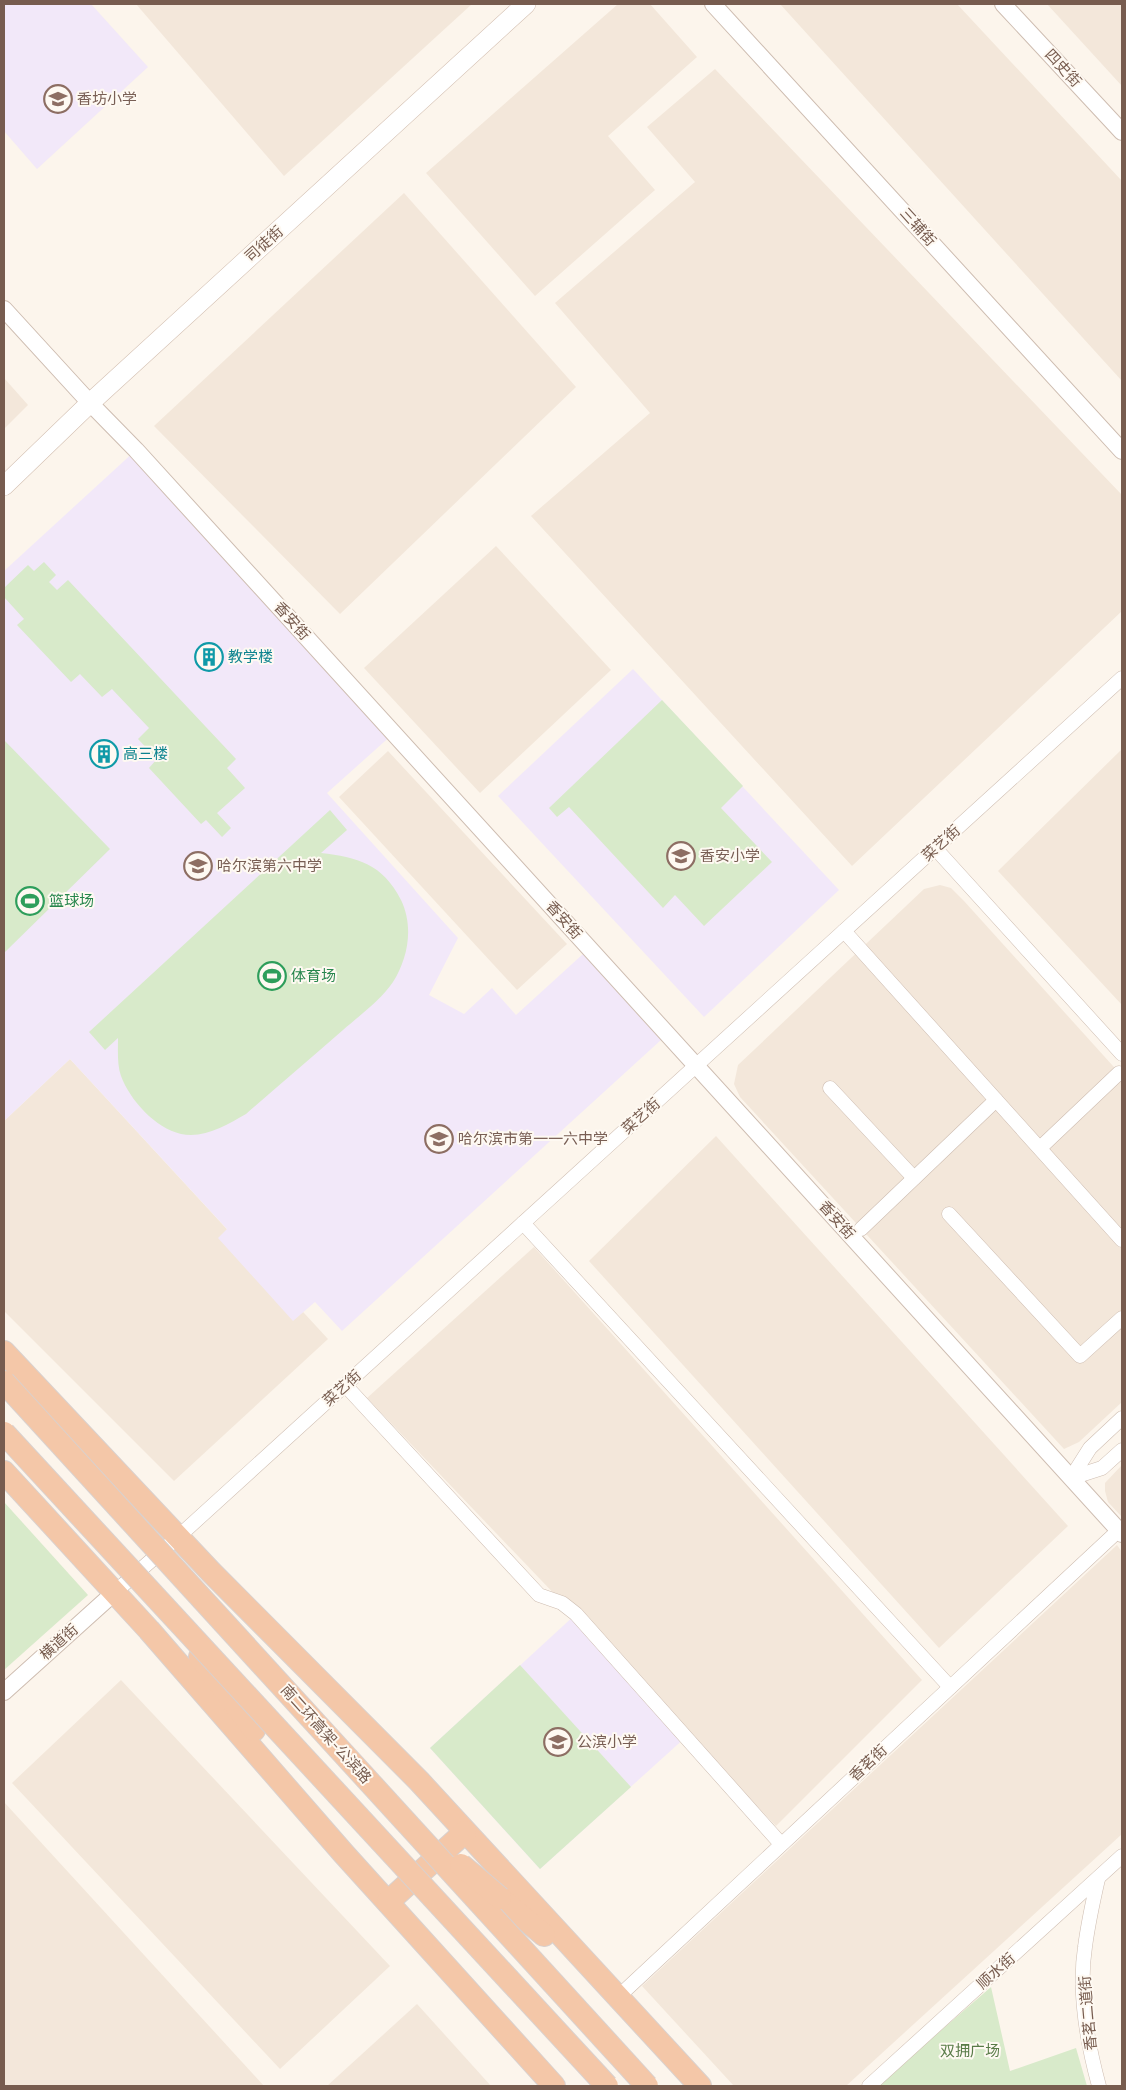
<svg xmlns="http://www.w3.org/2000/svg" width="1126" height="2090" font-family="'Titillium Web','Noto Sans SC',sans-serif">
<rect width="100%" height="100%" fill="#fcf5ec"/>
<g fill="#f3e7da">
<path d="M136,4H472L284,176Z"/>
<path d="M618,4H650L697,57L608,136L655,190L535,296L426,173Z"/>
<path d="M780,4H957L1122,181V381Z"/>
<path d="M1047,4H1122V86Z"/>
<path d="M715,69L1122,495V611L852,866L531,516L650,413L555,303L695,182L647,127Z"/>
<path d="M404,193L576,387L340,614L154,426Z"/>
<path d="M4,378L28,405L4,429Z"/>
<path d="M496,546L611,670L480,793L364,668Z"/>
<path d="M1122,749V1005L998,871Z"/>
<path d="M388,751L567,944L517,990L339,797Z"/>
<path d="M940,885L951,888L964,901L1122,1076V1402L1079,1442L1064,1449L740,1097L734,1084L738,1065L924,889Z"/>
<path d="M70,1059L328,1339L174,1481L4,1311V1121Z"/>
<path d="M716,1136L1068,1526L939,1648L589,1261Z"/>
<path d="M534,1247L922,1680L776,1826L367,1398Z"/>
<path d="M1122,1465V1517L1108,1502L1105,1491V1483Z"/>
<path d="M1117,1545L1122,1552V1834L846,2086H734L642,1986Z"/>
<path d="M121,1680L390,1966L280,2069L12,1783Z"/>
<path d="M4,1802L264,2086H4Z"/>
<path d="M417,2004L491,2086H327Z"/>
</g>
<g fill="#f2e8f9">
<path d="M4,4H91L148,67L37,169L4,131Z"/>
<path d="M136,450L394,733L327,793L458,938L429,995L464,1014L492,988L516,1015L583,954L661,1040L342,1331L315,1302L293,1321L218,1238L227,1229L70,1059L4,1121V571Z"/>
<path d="M633,669L839,890L704,1017L498,796Z"/>
<path d="M576,1614L687,1736L540,1869L430,1748Z"/>
</g>
<g fill="#d8eaca">
<path d="M44,562L56,575L49,582L57,590L68,580L236,759L227,768L245,788L217,813L231,828L222,837L206,820L201,824L149,768L157,759L138,739L149,728L112,689L102,697L80,674L71,682L17,625L24,619L4,597V588L28,565L34,571Z"/>
<path d="M662,700L743,786L721,808L772,862L704,926L675,895L663,908L569,807L557,817L549,808Z"/>
<path d="M4,740L110,849L4,953Z"/>
<path d="M330,810L347,830L321,853C357,857 383,864 401,900C414,927 408,958 393,982C381,1000 359,1016 343,1030C311,1058 278,1086 246,1114C227,1125 204,1139 181,1134C155,1128 130,1100 121,1076C117,1065 118,1050 118,1038L105,1050L89,1032Z"/>
<path d="M4,1502L88,1595L4,1670Z"/>
<path d="M520,1665L631,1787L540,1869L430,1748Z"/>
<path d="M991,1987L1010,2071L1076,2048L1087,2086H877Z"/>
</g>
<g fill="none" stroke-linecap="round" stroke-linejoin="round">
<defs>
<g id="minor">
<path d="M935,848L1122,1054"/>
<path d="M844,931L1122,1240"/>
<path d="M830,1088L914,1178"/>
<path d="M1040,1148L1119,1073"/>
<path d="M949,1214L1080,1356L1122,1318"/>
<path d="M523,1223L950,1687"/>
<path d="M861,1229L996,1100"/>
<path d="M345,1385L539,1595L562,1603L576,1614L781,1844"/>
<path d="M1071,1478L1090,1448L1122,1418"/>
<path d="M1071,1478L1102,1468L1122,1450"/>
<path d="M115,1592L178,1537L1122,678"/>
<path d="M1098,1879C1093,1901 1088,1924 1085,1947C1078,1992 1087,2042 1099,2086"/>
<path d="M618,1997L1119,1530"/>
<path d="M869,2086L1122,1856"/>
</g>
<g id="tertiary">
<path d="M713,4L1122,451"/>
<path d="M1003,4L1122,132"/>
<path d="M4,309L90,403L136,450L1122,1534"/>
<path d="M4,1692L115,1592"/>
</g>
<path id="secondary" d="M4,486L90,403L526,4"/>
<g id="trunk">
<path d="M4,1352L211,1572L419,1781L700,2086"/>
<path d="M4,1472L149,1630L344,1854L554,2086"/>
<path d="M200,1657L254,1730"/>
<path d="M500,1898L544,1935"/>
<path d="M388,1902L465,1832"/>
</g>
</defs>
<use href="#minor" stroke="#cebdb1" stroke-width="15"/>
<use href="#tertiary" stroke="#cebdb1" stroke-width="18"/>
<use href="#secondary" stroke="#d3bfb1" stroke-width="20"/>
<use href="#trunk" stroke="#d9d1ce" stroke-width="24"/>
<use href="#minor" stroke="#fff" stroke-width="14"/>
<use href="#tertiary" stroke="#fff" stroke-width="16"/>
<use href="#secondary" stroke="#fff" stroke-width="19"/>
<use href="#trunk" stroke="#f4c7a8" stroke-width="22"/>
<defs>
<g id="trunk-bridge">
<path d="M4,1382L647,2086"/>
<path d="M4,1433L607,2086"/>
<path d="M461,1865L500,1898"/>
</g>
</defs>
<use href="#trunk-bridge" stroke="#d9d1ce" stroke-width="24" stroke-linecap="butt"/>
<use href="#trunk-bridge" stroke="#f4c7a8" stroke-width="22"/>
</g>
<defs>
<symbol id="school-ring" viewBox="-11 -11 22 22"><circle r="9.5" fill="#fef9f2" stroke="#8d6e63" stroke-width="1.5"/><path d="M0-5L7-2L0 1L-7-2ZM-4 1L0 2.5L4 1V4Q0 6-4 4Z" fill="#8d6e63"/></symbol>
<symbol id="building-ring" viewBox="-11 -11 22 22"><circle r="9.5" fill="#fef9f2" stroke="#0f9aa8" stroke-width="1.5"/><path d="M-4-6H4V6H1V3H-1V6H-4ZM-2.5-4.3h1.7v1.8h-1.7ZM.8-4.3h1.7v1.8H.8ZM-2.5-1h1.7V.8h-1.7ZM.8-1h1.7V.8H.8Z" fill="#0f9aa8"/></symbol>
<symbol id="stadium-ring" viewBox="-11 -11 22 22"><circle r="9.5" fill="#fef9f2" stroke="#2e9e5b" stroke-width="1.5"/><path d="M0-5a6.5 5 0 1 0 0 10a6.5 5 0 1 0 0-10ZM-3.5-1.8h7v3.6h-7Z" fill="#2e9e5b"/></symbol>
</defs>
<g fill-rule="evenodd">
<use href="#school-ring" x="42" y="83" width="32" height="32"/>
<use href="#building-ring" x="193" y="641" width="32" height="32"/>
<use href="#building-ring" x="88" y="738" width="32" height="32"/>
<use href="#school-ring" x="665" y="840" width="32" height="32"/>
<use href="#school-ring" x="182" y="850" width="32" height="32"/>
<use href="#stadium-ring" x="14" y="885" width="32" height="32"/>
<use href="#stadium-ring" x="256" y="960" width="32" height="32"/>
<use href="#school-ring" x="423" y="1123" width="32" height="32"/>
<use href="#school-ring" x="542" y="1726" width="32" height="32"/>
</g>
<g text-anchor="middle" stroke-width="4" stroke-linejoin="round" paint-order="stroke">
<g font-size="15" fill="#775c4f" stroke="#fef9f2">
<text transform="translate(1063 68) rotate(47)" y="5">四史街</text>
<text transform="translate(918 227) rotate(48)" y="5">三辅街</text>
<text transform="translate(264 244) rotate(-42)" y="5">司徒街</text>
<text transform="translate(292 621) rotate(48)" y="5">香安街</text>
<text transform="translate(941 843) rotate(-42)" y="5">菜艺街</text>
<text transform="translate(564 920) rotate(48)" y="5">香安街</text>
<text transform="translate(641 1116) rotate(-42)" y="5">菜艺街</text>
<text transform="translate(837 1220) rotate(48)" y="5">香安街</text>
<text transform="translate(342 1388) rotate(-42)" y="5">菜艺街</text>
<text transform="translate(59 1642) rotate(-42)" y="5">横道街</text>
<text transform="translate(326 1734) rotate(48)" y="5">南二环高架-公滨路</text>
<text transform="translate(868 1763) rotate(-43)" y="5">香茗街</text>
<text transform="translate(996 1971) rotate(-42)" y="5">顺水街</text>
<text transform="translate(1088 2013) rotate(-95)" y="5">香茗二道街</text>
</g>
<g font-size="15" fill="#785e54" stroke="#fef9f2" text-anchor="start">
<text x="77" y="104">香坊小学</text>
<text x="700" y="861">香安小学</text>
<text x="217" y="871">哈尔滨第六中学</text>
<text x="458" y="1144">哈尔滨市第一一六中学</text>
<text x="577" y="1747">公滨小学</text>
</g>
<g font-size="15" fill="#0d838f" stroke="#fef9f2" text-anchor="start">
<text x="228" y="662">教学楼</text>
<text x="123" y="759">高三楼</text>
</g>
<g font-size="15" fill="#27864d" stroke="#fef9f2" text-anchor="start">
<text x="49" y="906">篮球场</text>
<text x="291" y="981">体育场</text>
</g>
<g font-size="15" fill="#587b47" stroke="#fef9f2">
<text x="970" y="2056">双拥广场</text>
</g>
</g>
<rect width="1126" height="2090" fill="none" stroke="#775c4f" stroke-width="10"/>
</svg>
